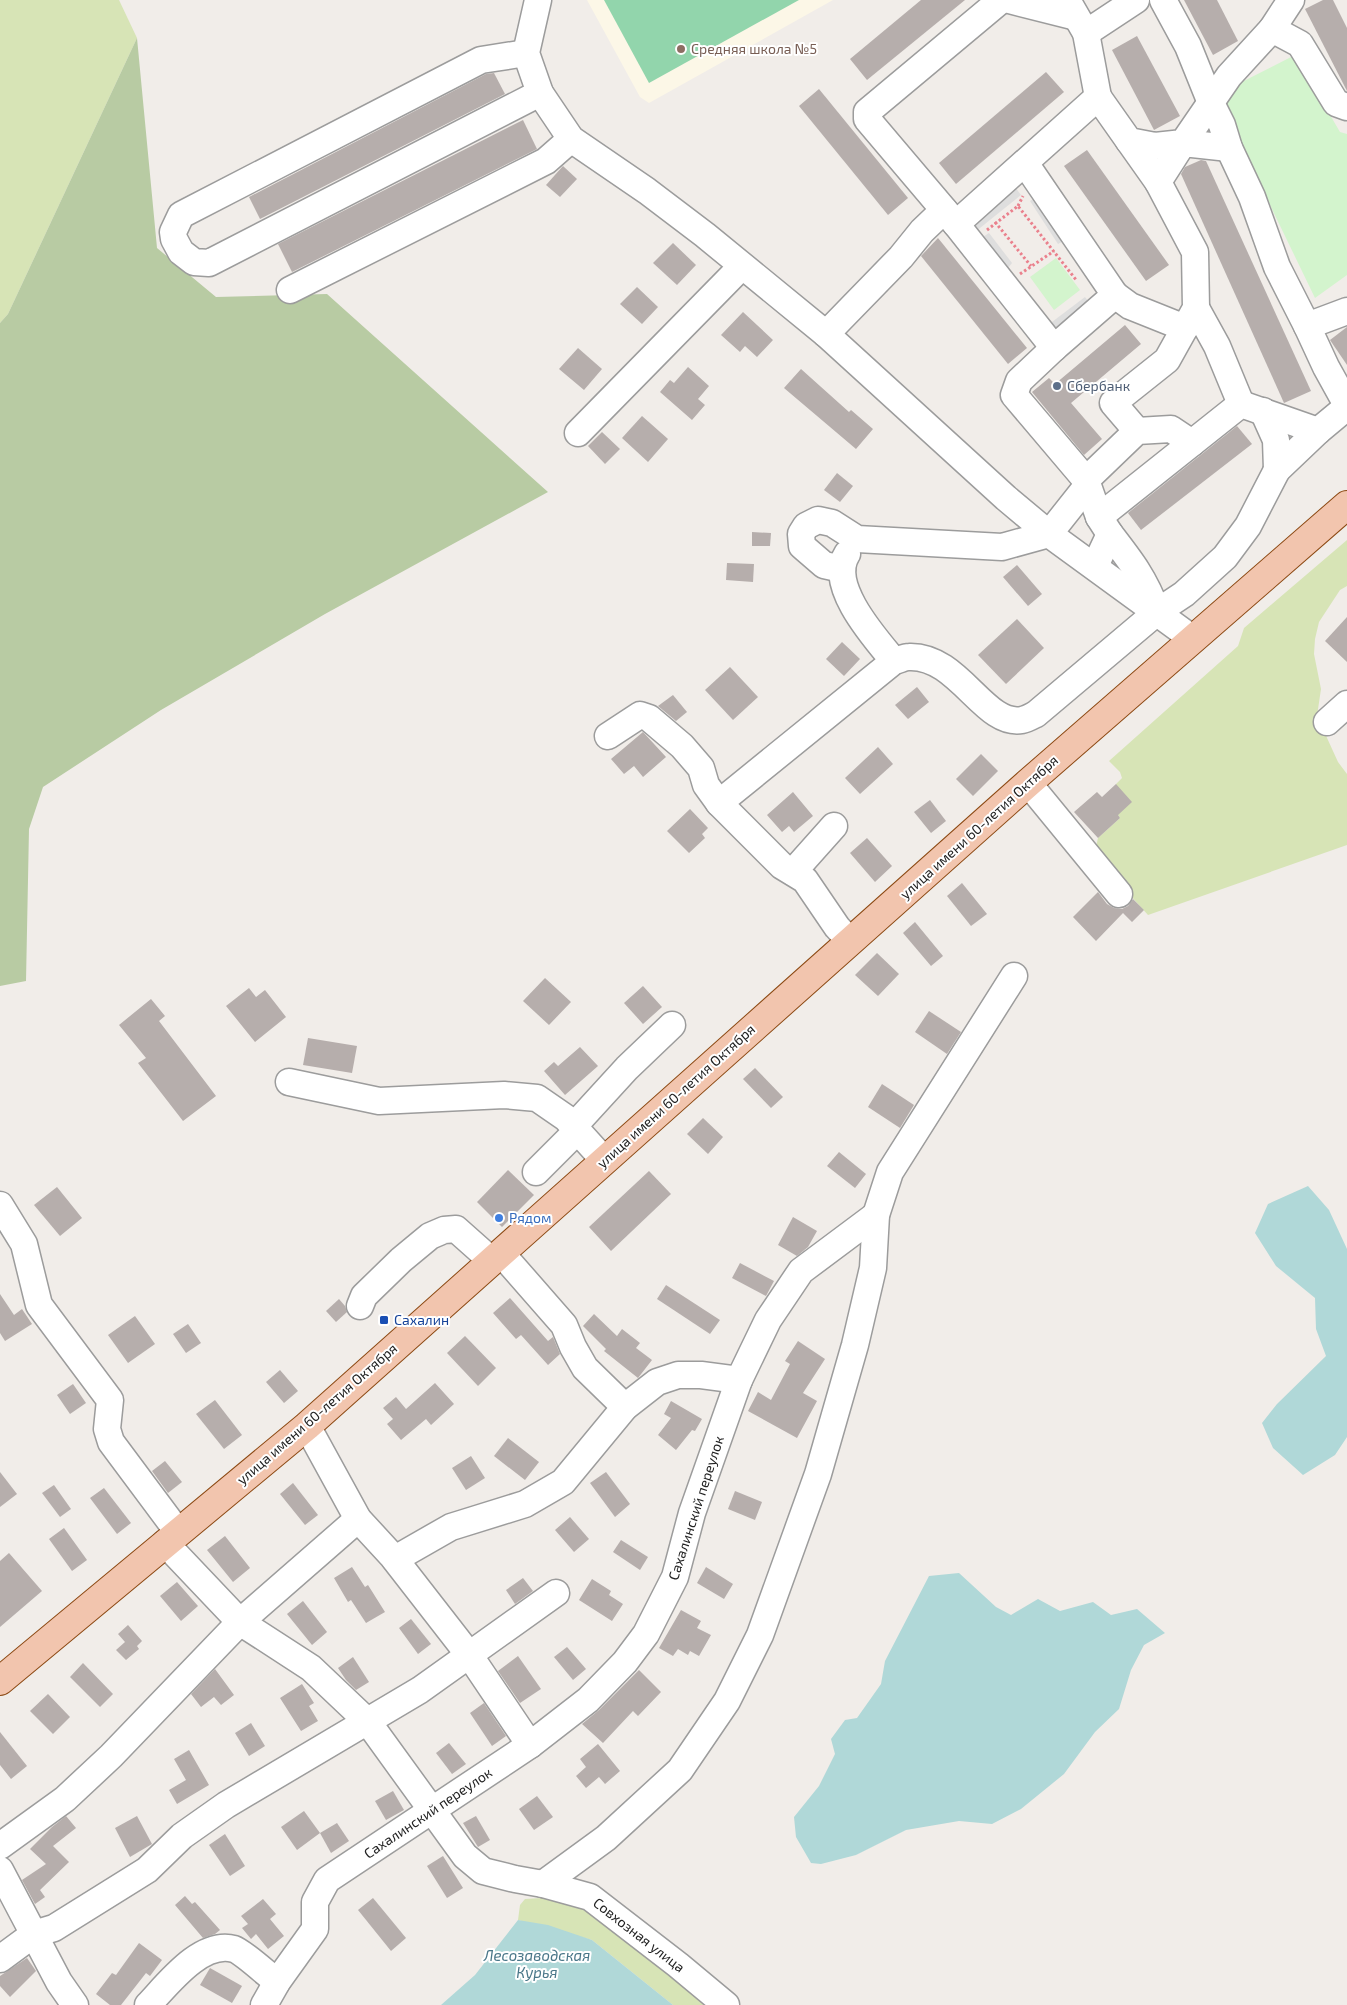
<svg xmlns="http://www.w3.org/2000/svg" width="1347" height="2005" font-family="'Exo 2',sans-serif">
<rect width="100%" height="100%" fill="#f1ede9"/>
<path fill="#fcf7e7" d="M587,0H833L649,103L640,97Z"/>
<g fill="#d7e4b6">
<path d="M0,0H119L137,38L8,314L0,323Z"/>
<path d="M1347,540V586L1340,590L1319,622L1315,639L1314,654L1321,689L1317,716L1338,762L1347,774V845L1148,915L1094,855L1098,838L1120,818L1118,815L1116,784L1122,778L1120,772L1109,761L1238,646L1244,628Z"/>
<path d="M541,1898L582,1907L621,1936L706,2005H673L592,1940L518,1920L520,1905L525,1899Z"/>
</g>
<path fill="#b8cba3" d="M137,38L157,248L216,297L327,294L548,492L325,614L161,710L43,787L29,829L26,981L0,986V323L8,314Z"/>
<g fill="#d3f4cd">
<path d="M1295,55L1340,132L1347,134V275L1315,298L1226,114L1228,89Z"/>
<path d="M1056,258L1080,290L1054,310L1030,277Z"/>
</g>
<path fill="#92d5ac" d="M604,0H799L649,83Z"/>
<g fill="#dedede">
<path d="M1015,187L1021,195L975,232L969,224Z"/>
<path d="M1041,194L1069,238L1058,244L1030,201Z"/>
<path d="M989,233L1012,263L1003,274L977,241Z"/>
<path d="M1085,297L1092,306L1055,334L1048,325Z"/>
</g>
<g fill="#b0d8d8">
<path d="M1308,1186L1329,1210L1347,1249V1437L1335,1455L1303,1475L1273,1448L1262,1423L1277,1404L1326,1356L1316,1329L1315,1298L1276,1266L1255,1233L1268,1204Z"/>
<path d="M959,1573L996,1607L1011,1615L1038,1599L1060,1611L1093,1602L1111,1615L1137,1609L1165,1633L1144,1645L1131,1670L1119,1709L1095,1732L1064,1774L1021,1809L992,1824L959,1821L906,1830L856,1855L821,1864L811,1863L796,1837L794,1817L819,1786L835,1754L831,1739L845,1720L857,1718L881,1684L885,1661L929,1576Z"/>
<path d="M518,1920L548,1925L592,1940L673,2005H441L475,1975Z"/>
</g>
<g fill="#b6aeac">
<path d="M921,0H965L867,80L850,59Z"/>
<path d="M1184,0H1217L1238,41L1213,55Z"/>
<path d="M1323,0H1333L1347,28V91L1305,9Z"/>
<path d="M1137,36L1180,116L1154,130L1112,50Z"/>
<path d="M1046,72L1064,92L956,184L939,163Z"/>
<path d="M494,73L505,94L260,219L249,197L486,74Z"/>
<path d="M819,89L908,198L888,215L799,106Z"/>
<path d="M523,120L537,149L292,272L278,244Z"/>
<path d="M1087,150L1169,265L1146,281L1064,166Z"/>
<path d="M1201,160L1206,161L1311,391L1284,403L1181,174L1185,167Z"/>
<path d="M563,166L577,179L560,197L546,185Z"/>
<path d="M938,238L1027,348L1008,364L921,256Z"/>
<path d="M673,243L696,265L677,285L653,263Z"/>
<path d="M637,287L658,307L642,324L620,304Z"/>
<path d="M743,312L773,340L757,357L745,346L740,352L721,335Z"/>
<path d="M1125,325L1141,344L1071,403L1102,439L1084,455L1032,392L1049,378L1055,384Z"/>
<path d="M1347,327V365L1330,340Z"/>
<path d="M578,348L602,369L584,390L559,369Z"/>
<path d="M688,367L709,386L698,399L705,405L692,420L660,392L670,380L674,383Z"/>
<path d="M801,369L849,412L851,410L873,429L856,449L784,388Z"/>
<path d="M642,416L668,439L648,462L622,438Z"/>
<path d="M1237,426L1252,444L1141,530L1128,513Z"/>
<path d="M602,432L620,449L605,464L588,446Z"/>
<path d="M837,473L853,486L840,502L824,490Z"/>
<path d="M752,532L771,533L770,546H752Z"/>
<path d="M727,563L754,564L753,582L726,580Z"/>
<path d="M1017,565L1042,594L1028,606L1003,577Z"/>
<path d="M1347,617V662L1325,641Z"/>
<path d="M1017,619L1044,648L1006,684L978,655Z"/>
<path d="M842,642L860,659L844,676L826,659Z"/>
<path d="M730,667L758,697L733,720L705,690Z"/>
<path d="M917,687L929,702L908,719L895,705Z"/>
<path d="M673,695L687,712L676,721L658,706Z"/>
<path d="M643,732L666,757L643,777L634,766L624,774L611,759Z"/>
<path d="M878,747L893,764L860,794L845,778Z"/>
<path d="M981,754L998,771L973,796L956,779Z"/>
<path d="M1116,784L1132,802L1118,815L1120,818L1098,838L1074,812L1097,792L1102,797Z"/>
<path d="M793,792L813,816L794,832L789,826L782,832L767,815Z"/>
<path d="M930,800L946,821L931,833L914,812Z"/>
<path d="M690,809L708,828L702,834L705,838L689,853L667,831Z"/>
<path d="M867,838L892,866L875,882L850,853Z"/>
<path d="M962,883L987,914L971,926L947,896Z"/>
<path d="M1098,892L1107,904L1114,908L1122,909L1128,906L1133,899L1144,910L1132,922L1123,913L1096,941L1073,917Z"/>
<path d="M915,922L943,956L931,966L903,933Z"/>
<path d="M877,953L899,974L878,996L855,975Z"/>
<path d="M545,978L571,1002L549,1025L523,1001Z"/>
<path d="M643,986L662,1007L643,1024L624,1003Z"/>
<path d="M249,988L256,997L265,990L286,1017L255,1042L226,1006Z"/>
<path d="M151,999L165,1016L159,1021L216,1096L183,1121L138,1063L146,1058L119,1025Z"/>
<path d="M929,1011L961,1032L947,1054L915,1032Z"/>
<path d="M308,1038L357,1046L352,1073L303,1065Z"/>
<path d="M580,1047L598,1066L565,1095L544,1071L554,1062L558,1066Z"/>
<path d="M755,1068L783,1097L771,1108L743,1079Z"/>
<path d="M882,1084L914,1105L900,1128L868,1107Z"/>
<path d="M703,1118L723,1137L708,1154L687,1134Z"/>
<path d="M839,1152L866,1174L855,1188L827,1166Z"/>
<path d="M508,1170L534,1195L502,1227L477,1202Z"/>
<path d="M649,1171L671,1194L611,1251L589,1227Z"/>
<path d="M57,1187L82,1218L60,1236L34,1205Z"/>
<path d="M793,1217L817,1231L808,1247L797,1256L778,1245Z"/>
<path d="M740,1263L774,1281L766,1296L732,1278Z"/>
<path d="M666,1285L720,1320L710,1334L657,1299Z"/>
<path d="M0,1294L14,1315L22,1309L32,1324L5,1341L0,1333Z"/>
<path d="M510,1298L548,1341L553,1337L560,1354L548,1365L521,1335L516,1339L493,1313Z"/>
<path d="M339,1299L345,1306L347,1312L336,1322L326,1311Z"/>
<path d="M594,1314L617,1336L622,1329L640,1343L636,1348L652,1360L638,1378L604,1351L606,1349L583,1326Z"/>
<path d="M135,1316L155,1344L128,1363L108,1335Z"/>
<path d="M188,1324L201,1343L186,1353L173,1334Z"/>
<path d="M465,1336L496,1368L478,1386L447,1353Z"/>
<path d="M798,1341L825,1359L803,1393L817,1401L797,1438L748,1411L758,1392L771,1400L790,1364L785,1361Z"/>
<path d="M280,1370L298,1391L284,1403L266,1382Z"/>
<path d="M435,1383L454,1404L431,1425L426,1419L401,1440L387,1424L393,1419L383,1408L396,1397L406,1409Z"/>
<path d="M73,1384L86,1403L70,1414L57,1395Z"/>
<path d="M215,1400L242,1435L224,1449L196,1414Z"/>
<path d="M671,1401L702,1419L695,1431L692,1430L676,1450L658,1435L671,1418L664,1414Z"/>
<path d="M508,1438L539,1462L525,1480L494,1456Z"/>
<path d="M471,1456L485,1478L466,1490L452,1468Z"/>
<path d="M165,1461L182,1482L168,1493L152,1471Z"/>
<path d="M0,1472L17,1494L0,1507Z"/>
<path d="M606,1472L630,1504L615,1517L590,1483Z"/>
<path d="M293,1483L318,1515L305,1525L280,1494Z"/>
<path d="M54,1485L71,1509L60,1517L42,1493Z"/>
<path d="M104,1488L131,1523L117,1534L90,1498Z"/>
<path d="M735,1491L762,1502L755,1520L728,1509Z"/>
<path d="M570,1517L589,1539L574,1552L555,1530Z"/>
<path d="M64,1528L87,1560L72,1571L49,1539Z"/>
<path d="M225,1536L250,1568L233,1582L207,1550Z"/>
<path d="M621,1540L648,1557L640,1570L613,1552Z"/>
<path d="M9,1553L42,1591L0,1627V1561Z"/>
<path d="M352,1567L365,1587L368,1585L385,1612L366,1623L351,1600L348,1602L334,1578Z"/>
<path d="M706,1567L733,1584L724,1599L697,1583Z"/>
<path d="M523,1578L533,1591L515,1604L506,1590Z"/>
<path d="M592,1579L611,1591L609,1595L623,1604L612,1621L579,1600Z"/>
<path d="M177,1582L198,1606L181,1621L160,1596Z"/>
<path d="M303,1601L327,1632L312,1645L287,1614Z"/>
<path d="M681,1610L701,1621L697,1628L711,1635L699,1656L690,1651L688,1655L678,1649L673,1656L659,1648Z"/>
<path d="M411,1619L431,1644L418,1654L399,1628Z"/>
<path d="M128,1625L142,1641L137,1646L139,1649L126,1660L116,1650L125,1642L118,1634Z"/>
<path d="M567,1647L586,1669L573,1680L554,1657Z"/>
<path d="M518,1656L541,1689L520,1703L498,1671Z"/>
<path d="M353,1657L369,1682L356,1690L346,1680L338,1668Z"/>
<path d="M83,1663L113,1694L100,1707L70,1677Z"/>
<path d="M215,1669L234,1695L221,1705L214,1697L201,1707L191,1694Z"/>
<path d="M639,1670L661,1692L638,1716L633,1711L603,1743L582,1724L599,1710Z"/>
<path d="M302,1684L314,1703L309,1706L318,1721L301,1731L280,1698Z"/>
<path d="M48,1694L70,1717L53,1734L30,1711Z"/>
<path d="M484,1703L506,1736L492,1746L470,1713Z"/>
<path d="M251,1723L265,1746L249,1756L235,1733Z"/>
<path d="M0,1732L27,1766L11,1779L0,1765Z"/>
<path d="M449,1743L466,1764L452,1774L436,1753Z"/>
<path d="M598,1744L620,1771L605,1784L599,1777L586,1788L576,1776L586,1767L580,1759Z"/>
<path d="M189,1750L209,1785L177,1804L169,1790L186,1780L174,1759Z"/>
<path d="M393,1791L404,1810L386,1820L375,1801Z"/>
<path d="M537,1796L553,1817L534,1830L519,1809Z"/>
<path d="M304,1811L320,1833L297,1850L281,1827Z"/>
<path d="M66,1816L76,1828L53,1846L69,1862L40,1890L45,1897L35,1904L22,1880L46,1864L30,1849L52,1827Z"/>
<path d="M137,1816L152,1844L130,1857L115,1828Z"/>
<path d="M476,1816L490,1840L478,1847L463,1823Z"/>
<path d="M337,1823L349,1841L331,1853L320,1833Z"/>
<path d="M225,1834L245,1866L230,1876L209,1845Z"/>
<path d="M443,1856L463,1888L447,1898L427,1866Z"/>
<path d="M185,1896L192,1904L195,1902L220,1930L215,1934L203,1938L175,1905Z"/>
<path d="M373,1898L406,1938L391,1951L358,1910Z"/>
<path d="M263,1899L276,1914L270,1919L284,1936L268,1949L256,1934L251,1939L242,1928L248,1924L241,1916Z"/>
<path d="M139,1943L162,1960L150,1976L146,1973L121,2005H110L96,1994L112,1973L116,1975Z"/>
<path d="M27,1958L36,1971L10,1997L0,1986V1976Z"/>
<path d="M210,1968L242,1986L232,2003L200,1985Z"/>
</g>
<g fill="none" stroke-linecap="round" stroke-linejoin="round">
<defs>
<g id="minor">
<path d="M538,0L526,53L540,93L571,139L647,191L705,235L826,334L1006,498L1049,534L1193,639"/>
<path d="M1001,0L867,112V119L956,224L1054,348L1115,295L1025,163"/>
<path d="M1009,0L1076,17"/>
<path d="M1067,0L1086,33L1098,97"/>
<path d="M1163,0L1188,46L1211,103L1222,125L1229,148L1252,197L1277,267L1307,326"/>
<path d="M1272,29L1291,0"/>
<path d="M1086,33L1136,0"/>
<path d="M526,53L481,60L181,215L173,232L174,239L181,252L194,262L209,263L540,93"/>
<path d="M1129,141L1158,182L1183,143L1229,148"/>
<path d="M956,224L1098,97L1129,141L1155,146L1183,143L1229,76L1272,29L1300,44L1336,103L1347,107"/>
<path d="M290,290L546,161L571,139"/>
<path d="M1115,295L1130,306L1185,328"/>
<path d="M1196,308L1217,346L1241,404"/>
<path d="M1347,311L1307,326L1326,367L1347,405"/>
<path d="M826,334L901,257L922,231L944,210"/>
<path d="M1054,348L1019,381L1014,395L1086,480L1099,517L1110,534L1095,566"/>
<path d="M1263,411L1276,440L1277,470L1318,431"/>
<path d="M1137,431L1113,403L1167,360L1196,308L1195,252L1158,182"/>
<path d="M578,433L742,266"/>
<path d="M1086,480L1137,431L1171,429L1192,443"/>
<path d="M1099,517L1241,404L1318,431L1347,407"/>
<path d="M1110,534C1131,561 1145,579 1157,612"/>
<path d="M847,554C827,585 875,638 894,661"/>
<path d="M842,569L824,565L802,546L801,534L806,526L818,520L832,523L857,539L1002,547L1049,534L1087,486"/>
<path d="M1327,722L1347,704"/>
<path d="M608,736L640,715L649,718L682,746L701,768L706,785L719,803"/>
<path d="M1028,783L1119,894"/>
<path d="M793,872L834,826"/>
<path d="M850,941L837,927L805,880L782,866L719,803L894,661C899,660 904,657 909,657C959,655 984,727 1022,720C1027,719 1032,716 1036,714L1157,612L1184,594L1225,557L1248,526L1277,470"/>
<path d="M289,1082L379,1101L504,1095L537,1098L566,1118L604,1160"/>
<path d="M573,1127L627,1068L672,1025"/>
<path d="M536,1172L577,1131"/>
<path d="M0,1205L24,1244L39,1305L110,1400L107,1429L111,1442L178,1532"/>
<path d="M501,1253L564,1325L573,1347L585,1368L625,1407"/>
<path d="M360,1306L364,1296L401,1260L430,1236L444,1230L456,1229L492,1261"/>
<path d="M307,1426L358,1519L393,1557L470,1656L530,1745"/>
<path d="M165,1543L240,1622L311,1668L368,1722L465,1856L483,1871L515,1879L543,1884L590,1897L678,1965L726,2005"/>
<path d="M395,1559L451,1527L525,1504L563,1482L625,1407L657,1382L678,1375H701L739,1380"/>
<path d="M0,1846L65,1799L111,1756L240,1622L358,1519"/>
<path d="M0,1870L59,1982L75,2005"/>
<path d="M543,1884L606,1838L680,1770L727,1701L760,1635L818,1474L855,1345L873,1268L876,1215L890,1172L1014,976"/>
<path d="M0,1959L34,1934L54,1928L147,1870L182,1836L226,1805L420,1690L556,1593"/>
<path d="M148,2005C168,1984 201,1940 234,1949C243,1952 268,1975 277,1982"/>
<path d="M264,2005L277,1982L315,1929V1902L327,1880L530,1745L588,1700L625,1662L646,1634L675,1577L692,1513L739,1380L768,1320L801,1271L876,1215"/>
</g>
<path id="major" d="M0,1681L307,1426L1028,783L1347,505"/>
</defs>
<use href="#minor" stroke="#9c9c9c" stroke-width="29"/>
<use href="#major" stroke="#8c4913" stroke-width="30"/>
<g stroke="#ea818d" stroke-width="3" stroke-dasharray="2.5 2.5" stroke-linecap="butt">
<path d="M1018,206L1023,196"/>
<path d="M995,222L1031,266"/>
<path d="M987,230L1018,206L1077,281"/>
<path d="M1020,274L1054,251"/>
</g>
<use href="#minor" stroke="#fff" stroke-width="26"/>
<use href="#major" stroke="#f2c5ae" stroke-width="28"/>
</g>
<circle fill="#8d6e63" stroke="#fff" stroke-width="2" cx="681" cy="49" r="5"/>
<circle fill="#5c6f8a" stroke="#fff" stroke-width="2" cx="1057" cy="386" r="5"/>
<circle fill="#3f7fe0" stroke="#fff" stroke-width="2" cx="499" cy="1218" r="5"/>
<rect fill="#1a4fb4" stroke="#fff" stroke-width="2" x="379" y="1315" width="10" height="10" rx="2.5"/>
<g text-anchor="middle" stroke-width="4" stroke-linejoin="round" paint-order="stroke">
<g font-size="14" fill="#785e54" stroke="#fff" text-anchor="start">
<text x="691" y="54">Средняя школа №5</text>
</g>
<g font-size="14" fill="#4e5e75" stroke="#fff" text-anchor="start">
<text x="1067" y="391">Сбербанк</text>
</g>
<g font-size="14" fill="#222" stroke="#fff">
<text transform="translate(979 827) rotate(-42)" y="5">улица имени 60-летия Октября</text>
<text transform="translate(676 1096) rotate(-42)" y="5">улица имени 60-летия Октября</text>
<text transform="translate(317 1414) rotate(-41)" y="5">улица имени 60-летия Октября</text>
<text transform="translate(696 1508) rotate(-72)" y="5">Сахалинский переулок</text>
<text transform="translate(428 1813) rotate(-34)" y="5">Сахалинский переулок</text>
<text transform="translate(639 1935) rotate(38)" y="5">Совхозная улица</text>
</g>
<g font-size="14" fill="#366cbe" stroke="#fff" text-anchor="start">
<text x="509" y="1223">Рядом</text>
</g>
<g font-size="14" fill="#164399" stroke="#fff" text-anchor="start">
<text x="394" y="1325">Сахалин</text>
</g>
<g font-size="15" font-style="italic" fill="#4a7789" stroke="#fff">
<text x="537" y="1961">Лесозаводская<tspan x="537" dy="17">Курья</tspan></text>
</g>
</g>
</svg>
